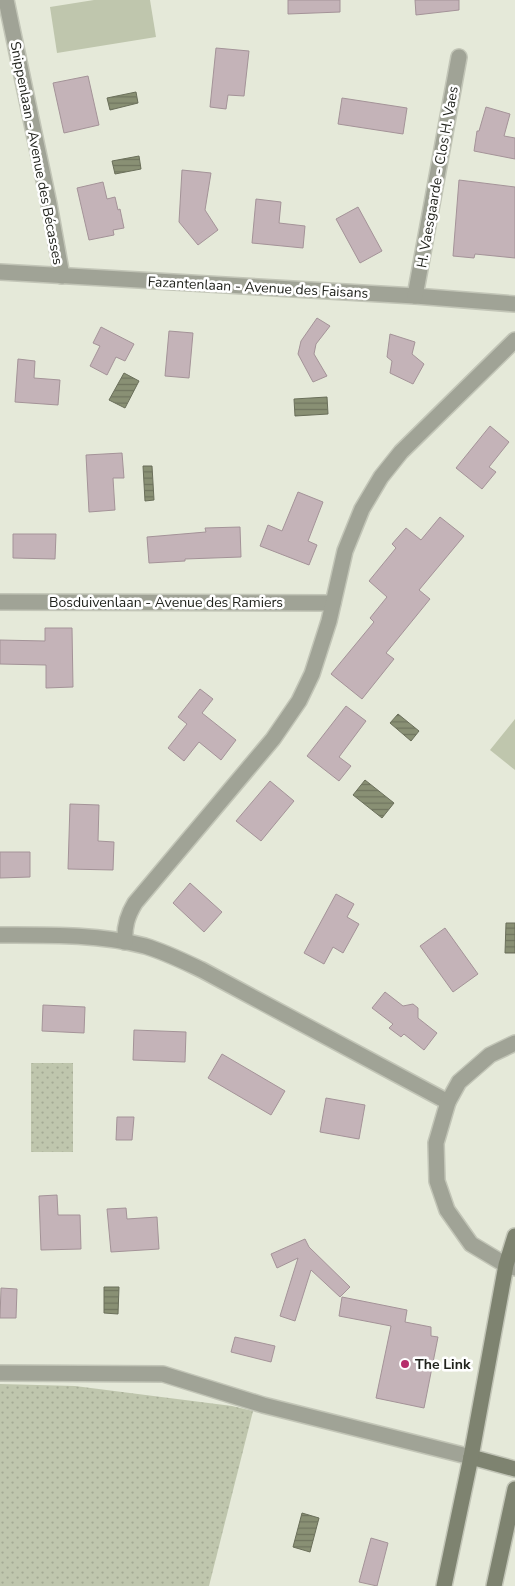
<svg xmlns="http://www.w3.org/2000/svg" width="515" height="1586" font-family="'Nunito Sans',sans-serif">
<defs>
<pattern id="park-dots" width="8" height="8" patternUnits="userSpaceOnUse" patternTransform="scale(1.25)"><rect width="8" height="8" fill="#bfc6ad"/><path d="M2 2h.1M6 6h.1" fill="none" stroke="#a4aa94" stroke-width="1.8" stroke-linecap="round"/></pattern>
<pattern id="water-rules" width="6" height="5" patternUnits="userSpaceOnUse" patternTransform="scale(1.25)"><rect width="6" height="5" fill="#899074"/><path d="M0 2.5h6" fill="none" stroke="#70755f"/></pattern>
</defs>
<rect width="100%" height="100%" fill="#e5e9d9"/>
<g fill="url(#park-dots)">
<rect x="31" y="1063" width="42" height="89"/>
<path d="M0,1384L75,1386L232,1406L253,1411L209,1586H0Z"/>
</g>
<g fill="#bfc6ad">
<path d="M94,0H150L156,37L57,53L50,7Z"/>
<path d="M515,719V770L490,750Z"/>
</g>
<g fill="url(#water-rules)" stroke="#6a6f5a">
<path d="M136,92L138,103L110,110L107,98Z"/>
<path d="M139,156L141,169L115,174L112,161Z"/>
<path d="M124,373L139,381L125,408L109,400Z"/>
<path d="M327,397L328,414L295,416L294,399Z"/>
<path d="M143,466H152L154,500L145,501Z"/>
<path d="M398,714L419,731L411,741L390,723Z"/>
<path d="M365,780L394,803L382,818L353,795Z"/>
<path d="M506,923H515V953H505Z"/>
<path d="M104,1287H119L118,1314L104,1313Z"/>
<path d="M302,1513L319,1518L310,1552L293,1547Z"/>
</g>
<g fill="#c4b3b8" stroke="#a49398">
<path d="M288,0H340V12L288,14Z"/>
<path d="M415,0H459V10L416,15Z"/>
<path d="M216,48L249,51L244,96L228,95L226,109L210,107Z"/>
<path d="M88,76L99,125L64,133L53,83Z"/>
<path d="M342,98L407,108L403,134L338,124Z"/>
<path d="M486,107L510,114L504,136L515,138V159L474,151L477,131H479Z"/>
<path d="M182,170L211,173L205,210L218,230L198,245L179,222Z"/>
<path d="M459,180L515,187V258L475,254L474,258L453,256Z"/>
<path d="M103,182L107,199L115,197L118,210L120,209L124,228L113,230L114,235L89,240L77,188Z"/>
<path d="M256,199L281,202L279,223L305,226L303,248L252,243Z"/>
<path d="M358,207L382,251L360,263L336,219Z"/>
<path d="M317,318L330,326L316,344L314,354L327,376L313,382L298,354L301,341Z"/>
<path d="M101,327L134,344L125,361L116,357L107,375L90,366L100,346L93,343Z"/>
<path d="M169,331L193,333L189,378L165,376Z"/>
<path d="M390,334L415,342L412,354L424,364L413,384L390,373L392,361L387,357Z"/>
<path d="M18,359L35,361L34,378L60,380L58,405L15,402Z"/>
<path d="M490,426L509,442L489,467L496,472L482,489L456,468Z"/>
<path d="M122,453L124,478H113L115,510L89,512L86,455Z"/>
<path d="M298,492L323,502L308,541L317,545L309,565L260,546L268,525L282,531Z"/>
<path d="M440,517L464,536L419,590L430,599L386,653L394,659L362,699L331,674L374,622L370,618L387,597L369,581L396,548L392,544L406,528L421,540Z"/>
<path d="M240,527L241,557L185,559V561L149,563L147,537L206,532L205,528Z"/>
<path d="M13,534H56L55,559L13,558Z"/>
<path d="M45,628H72L73,687L46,688V665L0,664V640L45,641Z"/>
<path d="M200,689L213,699L202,713L236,740L221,760L199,742L184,761L168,748L187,724L178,717Z"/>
<path d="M346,706L366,721L339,757L351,766L339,781L307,756Z"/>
<path d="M270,781L294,801L261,841L236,821Z"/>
<path d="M70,804L99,805L98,841L114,842L113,870L68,869Z"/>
<path d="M0,852H30V877L0,878Z"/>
<path d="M190,883L222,912L204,932L173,903Z"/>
<path d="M336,894L354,904L347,917L359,924L343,953L333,947L324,964L304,953Z"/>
<path d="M445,928L478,974L453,992L420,946Z"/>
<path d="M385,992L403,1006L413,1004L418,1008V1018L437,1033L424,1050L404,1034L401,1037L389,1028L393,1024L372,1008Z"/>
<path d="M43,1005L85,1007L84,1033L42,1031Z"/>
<path d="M134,1030L186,1032L185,1062L133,1060Z"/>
<path d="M222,1054L285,1091L271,1115L208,1078Z"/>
<path d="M326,1098L365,1105L359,1139L320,1132Z"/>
<path d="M117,1117H134L132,1140H116Z"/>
<path d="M57,1195L58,1215H80L81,1249L41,1250L39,1196Z"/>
<path d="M126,1208L127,1219L157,1217L159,1249L111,1252L107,1209Z"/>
<path d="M305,1239L309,1247L350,1287L340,1297L311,1270L295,1321L280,1316L298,1258L277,1268L271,1254Z"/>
<path d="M1,1288L17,1289L16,1318H0Z"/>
<path d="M342,1297L407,1310L405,1322L431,1327V1336L438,1337L424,1408L376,1398L391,1326L339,1316Z"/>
<path d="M235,1337L275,1346L271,1362L231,1352Z"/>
<path d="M371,1538L388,1543L377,1586L359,1582Z"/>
</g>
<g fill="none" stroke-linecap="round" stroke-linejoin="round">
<defs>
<g id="street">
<path d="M6,0L49,204L62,276"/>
<path d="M0,272L415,296L515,304"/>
<path d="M415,296L459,57"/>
<path d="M0,602L333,603"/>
<path d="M0,935C48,935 99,934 145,946C165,952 183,961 202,970L448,1102"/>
<path d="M125,942C124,927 127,916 135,903L273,739L299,701L312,674L329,621L345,551L362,509L381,477L401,452L515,340"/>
<path d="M515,1043L490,1055L459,1082L448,1102L436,1143L437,1181L447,1210L471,1244L506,1265L515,1268"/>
<path d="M0,1373L163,1374L263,1405L471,1457"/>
</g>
<g id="secondary">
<path d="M471,1457L515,1469"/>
<path d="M444,1586L471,1457L506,1265L515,1236"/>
<path d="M494,1586L515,1489"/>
</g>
</defs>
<use href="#street" stroke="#c2c5b7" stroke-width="18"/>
<use href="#secondary" stroke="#c2c5b7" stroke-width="18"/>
<use href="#street" stroke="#a0a396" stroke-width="15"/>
<use href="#secondary" stroke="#7e8370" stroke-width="15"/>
</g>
<circle fill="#b62d6b" stroke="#fff" stroke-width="2" cx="405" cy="1364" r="5"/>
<g text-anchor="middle" stroke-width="5" stroke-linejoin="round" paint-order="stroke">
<g font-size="14" fill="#21231d" stroke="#fff">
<text transform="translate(37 153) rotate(79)" y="5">Snippenlaan - Avenue des Bécasses</text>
<text transform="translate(437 177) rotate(-80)" y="5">H. Vaesgaarde - Clos H. Vaes</text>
<text transform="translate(258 287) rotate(3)" y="5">Fazantenlaan - Avenue des Faisans</text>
<text x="166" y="607">Bosduivenlaan - Avenue des Ramiers</text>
</g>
<g font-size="14" font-weight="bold" fill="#21231d" stroke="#fff" text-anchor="start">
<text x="415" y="1369">The Link</text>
</g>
</g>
</svg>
